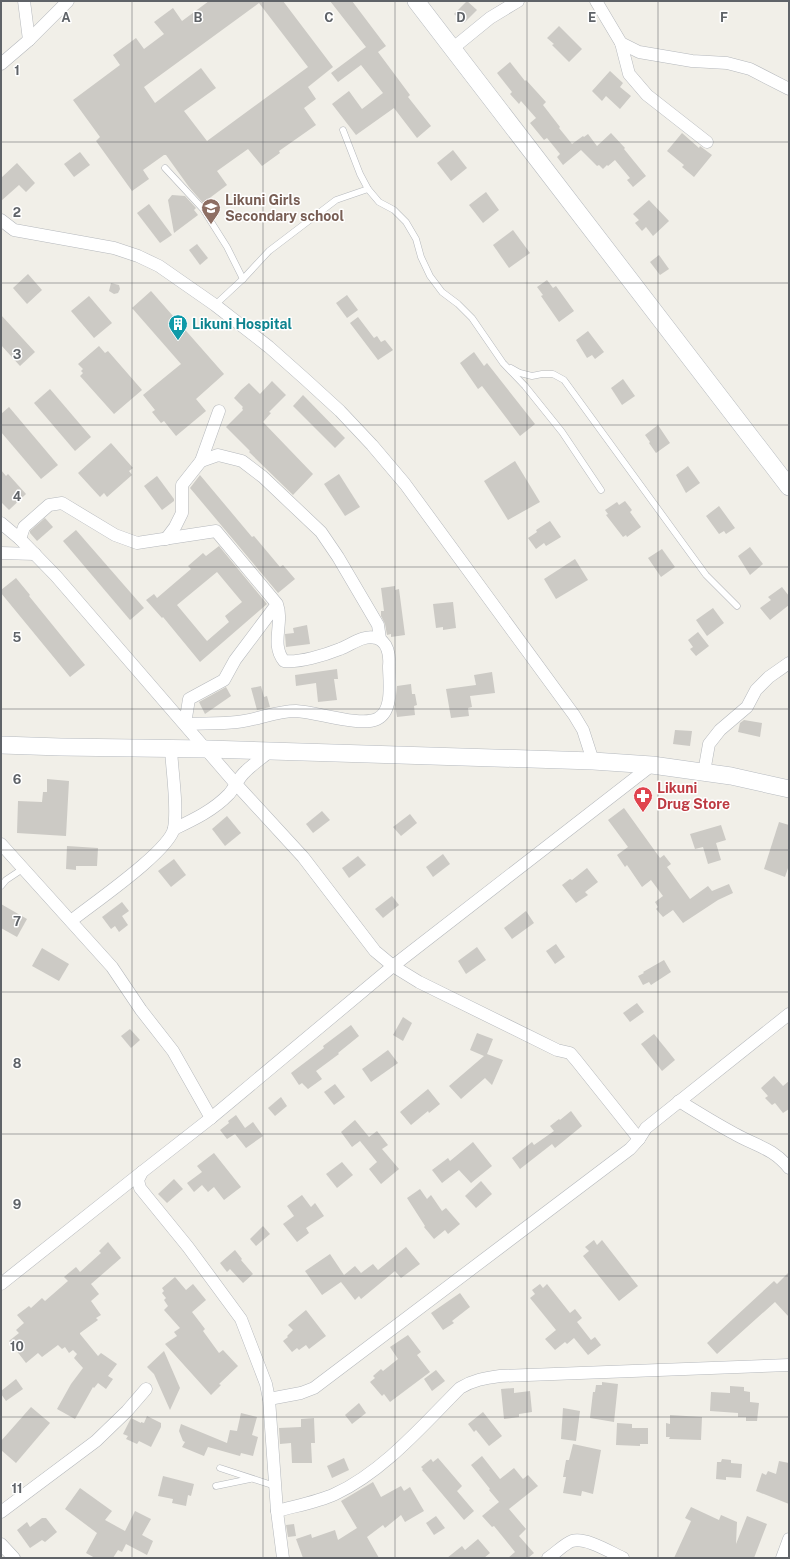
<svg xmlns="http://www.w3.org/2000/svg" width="790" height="1559" font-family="'Public Sans',sans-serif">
<rect width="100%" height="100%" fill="#f1efe8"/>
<g fill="#cccac5" fill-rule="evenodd">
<path d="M209,1H283L333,67L308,87L316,99L304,108L316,125L279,151L280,153L262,166L248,149L217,171L227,185L203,203L189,187L166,155H164L143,170L149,179L132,191L96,141L100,137L73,100L120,65L113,55L136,38L144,49L164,34L154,22L173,8L182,21ZM259,3L308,67L207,141L184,111L216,88L201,68L155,103L144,87Z"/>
<path d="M330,1H352L386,46L378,52L410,95L408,97L431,126L417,138L394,108L356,135L332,104L349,91L362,109L383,93L361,65L338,82L331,73L366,47Z"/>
<path d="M467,1L477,10L464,23L454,14Z"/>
<path d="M559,26L582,49L569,62L552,45L554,44L547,38Z"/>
<path d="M510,62L525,81L526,80L546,102L543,105L560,127L559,128L572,144L583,136L584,137L588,134L597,146L611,133L625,148L624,149L646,176L633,187L627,180L630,178L615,160L608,166L607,165L603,169L599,165L597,166L581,150L563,165L557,157L560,154L547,138L544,140L530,123L536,118L521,101L519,104L510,94L512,92L497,73Z"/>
<path d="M610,71L623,83L620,87L631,96L620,109L606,96L602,101L592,91Z"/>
<path d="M682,133L699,148L700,146L712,155L694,177L682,167L684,165L667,151Z"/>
<path d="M453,150L467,168L451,181L437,163Z"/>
<path d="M80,152L90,165L74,177L64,164Z"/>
<path d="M17,163L35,183L26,192L19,185L1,201V178Z"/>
<path d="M486,192L499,210L483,223L469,205Z"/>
<path d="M172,195L185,196L196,208L194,210L198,215L174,233L168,200Z"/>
<path d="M649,200L669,221L653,236L646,227L642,231L635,223L639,220L633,214Z"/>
<path d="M149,204L172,235L160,243L137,213Z"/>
<path d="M513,230L530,253L509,268L493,245Z"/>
<path d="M197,244L208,258L200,265L189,250Z"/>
<path d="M659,255L669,269L660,275L650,262Z"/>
<path d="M28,274L42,290L27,304L13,288Z"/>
<path d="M547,280L553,288L556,286L574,311L559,322L541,296L543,295L537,287Z"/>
<path d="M111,283L119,285L120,289L118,293L114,294L109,291Z"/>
<path d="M151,291L224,374L196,399L206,411L176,436L164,421L161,423L152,412L155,410L143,395L181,364L132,308Z"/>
<path d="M347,295L358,310L347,318L336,303Z"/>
<path d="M89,296L112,323L94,338L71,311Z"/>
<path d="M1,315L35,352L20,366L1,345Z"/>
<path d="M358,317L374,338L377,336L381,342L385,340L393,350L378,360L350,323Z"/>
<path d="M588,331L604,352L595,359L592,355L587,358L576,340Z"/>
<path d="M99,346L105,353L108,351L142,390L114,414L80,376L83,373L81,371L83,369L78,364Z"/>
<path d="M474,352L484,366L487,363L535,424L520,436L482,386L478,389L460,363Z"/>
<path d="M623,379L635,396L622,405L611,388Z"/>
<path d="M272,381L286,395L269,412L271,413L263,422L313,474L293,495L249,452L250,451L226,427L243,410L242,408L243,407L234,398L241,390L249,383L260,394Z"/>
<path d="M50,389L91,437L75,451L34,403Z"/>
<path d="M303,395L345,438L335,448L293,406Z"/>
<path d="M9,407L58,465L41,479L1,432V414Z"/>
<path d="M658,425L670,443L656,453L649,443L650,442L645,435Z"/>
<path d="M111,443L133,468L129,471L132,475L107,497L104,493L100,497L78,473Z"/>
<path d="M515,461L540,502L508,520L484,481Z"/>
<path d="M688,466L700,483L686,493L676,475Z"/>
<path d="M1,470L6,476L8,474L26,494L9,510L1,502Z"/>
<path d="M339,474L360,507L345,516L324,484Z"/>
<path d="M200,475L252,537L254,536L280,567L283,565L295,579L278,593L190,488Z"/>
<path d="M157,476L174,499V501L162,510L144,486Z"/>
<path d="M625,501L632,510L630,512L641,527L627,537L626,535L623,537L606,515L608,514L605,510L617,502L619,505Z"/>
<path d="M719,506L735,528L726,534L724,531L719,534L706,516Z"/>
<path d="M45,518L53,527L37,541L30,533V531Z"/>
<path d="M550,521L561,537L546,546L544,543L536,549L528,538L537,532L536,530Z"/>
<path d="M76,530L144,608L130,620L63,541Z"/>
<path d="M219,546L267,604L200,662L163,617L162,618L146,600L154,594L157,598L191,569L188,566L203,553L206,556ZM217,572L242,602L225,616L229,622L207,641L177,605Z"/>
<path d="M750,547L763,564L750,575L738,556Z"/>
<path d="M662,549L675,567L661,577L648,558Z"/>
<path d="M575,559L588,580L556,599L544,579Z"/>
<path d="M16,578L30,595L29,596L85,665L70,677L1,593V590Z"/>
<path d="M395,586V590L399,589L405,635L391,637V634L387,635L385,624L381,616V611H384L381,588Z"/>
<path d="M782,587L789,596V605L770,620L760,608L771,600L768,597Z"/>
<path d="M453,602L456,628L443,630V627L436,628L433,604Z"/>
<path d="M713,608L724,623L707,636L696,620Z"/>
<path d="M307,625L310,644L286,647L285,634L294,633L293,628Z"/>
<path d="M698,632L709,646L696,656L690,649L693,647L688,640Z"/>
<path d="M337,669L338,679H334L337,700L318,702L316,683L296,686L295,675Z"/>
<path d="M492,672L495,693L470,696L472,707L468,708L469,716L451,718L446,689L476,685L474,675Z"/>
<path d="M411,684L412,694H415L417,705L414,706L415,715L397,717L395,705L397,686Z"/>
<path d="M261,686L264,697L267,696L270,707L257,710L251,688Z"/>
<path d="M226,687L231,696L205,714L199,702Z"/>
<path d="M744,720L762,723L760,737L738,732L740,723Z"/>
<path d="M675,730L692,731L690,746L673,744Z"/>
<path d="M47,779L69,781L66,836L17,833L18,801L42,802L43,792H47Z"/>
<path d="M624,808L660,858L664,855L671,864L667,867L690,899L708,886L712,891L729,884L733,893L718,900L683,923L673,910L663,917L656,909L658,907L655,902L663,896L651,880L642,887L627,865L625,867L617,855L628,847L608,820Z"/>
<path d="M322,811L330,820L313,833L306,824Z"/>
<path d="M410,814L417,823L401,836L393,827Z"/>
<path d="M227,816L241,833L225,846L212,829Z"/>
<path d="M779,822L789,825V865L785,877L764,869Z"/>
<path d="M721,825L726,840L716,843L721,860L708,864L703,847L695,849L690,834Z"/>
<path d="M67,846L98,848L97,866H76V870L66,869Z"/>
<path d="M443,854L450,864L433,877L426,867Z"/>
<path d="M358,856L366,865L349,878L342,868Z"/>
<path d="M174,859L186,875L171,887L158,871Z"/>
<path d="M587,868L598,882L585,892L588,895L576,903L562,885L570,879L572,880Z"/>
<path d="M392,896L399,905L383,918L375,909Z"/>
<path d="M122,902L129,911L122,916L128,925L119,932L115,926L111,929L102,917Z"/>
<path d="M1,904L27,919L17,937L1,928Z"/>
<path d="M526,911L534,923L512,939L504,928Z"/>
<path d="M556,944L565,957L555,964L546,951Z"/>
<path d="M477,947L486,960L466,974L458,961Z"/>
<path d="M42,948L69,964L59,981L32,966Z"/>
<path d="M664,960L671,972L651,985L649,982L643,985L638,976L644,973L643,972Z"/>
<path d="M637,1003L644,1012L630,1022L623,1013Z"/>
<path d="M403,1017L412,1023L403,1041L393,1035Z"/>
<path d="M351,1025L359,1036L338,1053L339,1054L316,1071L322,1079L308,1089L302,1083L299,1085L291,1073L324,1048L323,1046Z"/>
<path d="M130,1029L140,1040L131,1048L121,1036Z"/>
<path d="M477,1033L493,1039L487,1054L503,1060L492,1085L485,1078L461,1099L449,1086L484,1056L470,1050Z"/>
<path d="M654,1034L675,1060L662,1071L641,1044Z"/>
<path d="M388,1050L398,1063L371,1082L362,1069Z"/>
<path d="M774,1076L783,1086L789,1081V1109L783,1113L775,1103L772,1105L765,1098L768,1096L761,1088Z"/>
<path d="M335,1084L345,1097L334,1105L324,1092Z"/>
<path d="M428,1089L440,1104L429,1113L428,1111L411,1125L400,1112Z"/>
<path d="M281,1097L287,1106L275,1116L268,1108Z"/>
<path d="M571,1111L582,1126L555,1148L552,1144L520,1169L512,1158L532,1142L534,1145L554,1131L550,1126L559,1119L560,1120Z"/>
<path d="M236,1115L245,1128L253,1122L263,1136L246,1148L235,1134L227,1139L220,1130L229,1123L228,1121Z"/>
<path d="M355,1120L369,1137L377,1131L388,1145L382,1149L399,1169L381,1184L369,1169L377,1162L360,1141L352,1147L341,1132Z"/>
<path d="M473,1142L492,1166L471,1183L459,1170L442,1183L432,1170L448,1158L450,1161Z"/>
<path d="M214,1153L241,1187L224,1200L214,1187L208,1192L202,1185L194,1192L187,1183L202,1172L197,1166Z"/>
<path d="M342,1162L353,1175L337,1188L326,1174Z"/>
<path d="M174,1179L183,1189L167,1203L158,1194Z"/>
<path d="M481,1181L492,1194L476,1208L465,1196Z"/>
<path d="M420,1189L427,1199L431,1195L442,1211L446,1208L460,1224L448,1234L445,1230L434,1239L424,1227L425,1226L407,1198Z"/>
<path d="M302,1195L311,1207L315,1203L324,1216L306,1228L309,1233L297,1242L283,1224L294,1216L287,1206Z"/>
<path d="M263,1226L270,1234L256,1246L250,1239Z"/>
<path d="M594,1240L597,1245L602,1240L638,1286L619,1301L583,1256L589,1251L585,1247Z"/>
<path d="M108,1242L121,1258L91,1284L99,1294L91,1301L101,1315L96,1318L98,1320L80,1333V1334L98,1356L101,1353L117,1364L108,1376L113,1379L106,1389L98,1383L94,1388L93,1387L75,1419L57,1409L71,1384L83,1368L74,1358L77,1354L73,1350L69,1353L65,1347L62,1349L58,1345L42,1357L38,1353L26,1363L9,1341L19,1333L16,1330L24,1323L17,1315L29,1306L31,1308L42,1298L45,1301L68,1281L64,1277L76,1267L80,1272L101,1253L99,1251Z"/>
<path d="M406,1247L420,1264L401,1278L395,1271L361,1299L359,1296L355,1300L341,1282L322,1295L305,1271L330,1254L344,1275L355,1266L361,1273L373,1264L378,1270Z"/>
<path d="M235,1250L242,1259L241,1260L253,1274L243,1283L230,1269L227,1272L220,1263Z"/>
<path d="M789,1272V1317L775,1302L717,1354L707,1343L774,1281L777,1284Z"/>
<path d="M175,1277L186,1290L193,1284L206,1300L192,1312L205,1329L203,1331L219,1353L223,1350L238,1366L219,1384L221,1385L211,1395L165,1344L177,1336L174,1332L180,1328L164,1310L168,1306L164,1300L166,1298L162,1293L164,1291L162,1288Z"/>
<path d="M540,1284L543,1288L547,1284L570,1313L575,1309L582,1318L577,1322L591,1340L595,1337L601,1345L588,1355L574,1338L567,1344L565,1342L555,1350L545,1339L556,1330L530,1298L535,1294L532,1290Z"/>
<path d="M460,1293L470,1307L452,1321L454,1323L443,1330L431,1313Z"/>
<path d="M306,1310L326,1336L309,1349L306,1345L299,1350L297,1348L292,1352L283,1341L288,1337L287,1336L293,1330L288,1325Z"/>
<path d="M408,1335L421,1352L417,1355L430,1372L390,1402L384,1394L382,1396L370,1382L375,1378L373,1376L381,1369L383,1371L398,1359L390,1347Z"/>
<path d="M164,1351L180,1388L170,1410L154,1374L147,1367Z"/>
<path d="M436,1370L445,1381L432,1391L424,1379Z"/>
<path d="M16,1379L23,1389L6,1401L1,1394V1391Z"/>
<path d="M602,1382L618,1384L614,1422L590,1418L593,1392H595L596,1385H602Z"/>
<path d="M730,1386L744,1387V1391L750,1392V1402L759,1403L757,1421H746V1417H738V1413L710,1411L711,1392L730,1393Z"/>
<path d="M514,1388V1393L530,1391L532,1412L519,1414V1417L504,1419L501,1389Z"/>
<path d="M359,1403L366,1413L352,1424L345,1415Z"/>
<path d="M31,1407L50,1423L16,1463L1,1450V1441Z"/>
<path d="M563,1408L580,1411L576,1441L561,1439Z"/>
<path d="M483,1412L502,1436L489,1446L476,1430L474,1432L468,1424Z"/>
<path d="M241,1413L257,1417L252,1435L258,1437L253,1456L241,1453L240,1456L208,1447L204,1456L182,1447L185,1442L183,1441L179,1431L181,1424L227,1443L230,1430L237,1431Z"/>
<path d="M670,1415L702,1417L701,1440L669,1439L670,1437H666V1423L670,1424Z"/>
<path d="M147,1416L161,1423V1427L151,1447L139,1441L137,1444L126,1439L128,1436L123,1434L131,1418L141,1423V1422L144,1423Z"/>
<path d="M314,1418L315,1443H311L312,1463H292L291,1443L280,1444L279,1428L301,1427V1419Z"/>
<path d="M617,1423L632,1424V1428H648V1444H640V1446L616,1445Z"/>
<path d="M573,1444L601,1450L593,1494L582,1491L581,1496L563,1493L566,1477H563L566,1460H569Z"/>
<path d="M482,1456L500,1479L514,1468L523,1479L528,1475L538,1486L509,1509L526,1529L519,1536L534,1553L528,1558H508L515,1552L494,1526L492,1527L482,1516L499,1502L489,1490L490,1489L471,1465Z"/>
<path d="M344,1458L349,1470L332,1478L327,1466Z"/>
<path d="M438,1458L462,1486L457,1491L474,1511L464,1520L422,1470L423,1469L421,1467L431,1459L433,1462Z"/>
<path d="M722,1459L731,1460V1463L742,1464L741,1478L726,1477V1480L716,1479L717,1462H721Z"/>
<path d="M779,1461L789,1463V1504L756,1491L762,1473L766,1475L768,1471L776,1474Z"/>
<path d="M163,1476L194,1484L191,1496L188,1495L186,1506L172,1503L173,1499L158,1496Z"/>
<path d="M373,1482L381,1497L401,1486L404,1491L410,1487L424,1511L405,1522L401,1515L385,1528L383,1525L367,1537L379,1558H303L296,1539L311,1534L312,1538L335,1530L338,1540L357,1528L341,1501Z"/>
<path d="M80,1488L112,1511L105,1520L125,1531L135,1511L151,1519L142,1535L153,1541L147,1555L126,1544L122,1552L118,1550L113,1558H95L86,1553L97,1533L65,1509Z"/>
<path d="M691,1507L719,1520L721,1515L737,1522L736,1544L747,1516L767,1524L754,1558H674L691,1521L685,1518Z"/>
<path d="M436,1516L445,1528L434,1535L426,1523Z"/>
<path d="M42,1518H46L57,1532L45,1542L42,1540L30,1548L17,1530L27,1522L30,1527Z"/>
<path d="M294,1524L296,1536L288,1537L286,1525Z"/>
<path d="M478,1539L490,1553L484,1558H447L462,1546L465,1550Z"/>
</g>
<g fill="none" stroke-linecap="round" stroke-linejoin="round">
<defs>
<g id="lane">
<path d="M343,130L360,174L368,189L379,202L394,210L406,222L416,239L421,257L430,276L442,292L458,304L472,318L503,363L525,386L562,432L601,490"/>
<path d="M165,168L203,209L227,247L243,279"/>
<path d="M215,305L243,279L269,251L336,200L368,189"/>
<path d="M511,368L520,373L532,376L542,374H553L564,380L706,575L737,606"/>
<path d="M1,886L6,880L24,868"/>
<path d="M220,1468L275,1486"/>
<path d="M216,1486L250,1479"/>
</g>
<g id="street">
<path d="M24,1L29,40"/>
<path d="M596,1L621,43L629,74L647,95L707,142"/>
<path d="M621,43L639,52L692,61L727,63L750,69L789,89"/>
<path d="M452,49L490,18L518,1"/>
<path d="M1,64L29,40L68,1"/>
<path d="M1,220L14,230L114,248L138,256L159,266L215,305L269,347L305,379L340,411L372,445L405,484L574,715L583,730L593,761"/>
<path d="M201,461L218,455L242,461L263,477L321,532L338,557L378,625L380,639"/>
<path d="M1,523L20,539L56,576L235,783L303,857L375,951L393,966L419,982L557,1050L570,1053L576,1060L639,1139"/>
<path d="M20,539L24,527L49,505L62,503L115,535L137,543L216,531L277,604C284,623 270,644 284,661C299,663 325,655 340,649C351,645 364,634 376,638C388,641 390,656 389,666C389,681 394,711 377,719C360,727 317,712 296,711C276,711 257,720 237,722C220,724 202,723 185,724L189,699L224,680L235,660L277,604"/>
<path d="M166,539L175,527L182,513V485L201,461L219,411"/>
<path d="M1,553L35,554"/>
<path d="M704,772L709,744L720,730L747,707L756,690L769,677L789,663"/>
<path d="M174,829C193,820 214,810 229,794C235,787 238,778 246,771C253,764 262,758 270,751"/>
<path d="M1,844L112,967L141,1010L173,1051L211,1118"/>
<path d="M71,921C92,904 170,851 174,828C178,807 172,771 171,749"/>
<path d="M679,1101C697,1112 716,1124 735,1134C756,1146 773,1148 789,1168"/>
<path d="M1,1284L142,1172"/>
<path d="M269,1399L301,1393L314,1388L630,1149L639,1139L646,1128L789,1014"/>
<path d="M277,1511C295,1506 318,1502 335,1494C383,1472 423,1425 460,1388C473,1380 485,1378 500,1376L789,1365"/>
<path d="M1,1512L96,1441L127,1411L146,1389"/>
<path d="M1,1544L14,1558"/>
<path d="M283,1558L277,1511L269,1399L266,1384L241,1319L188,1247L140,1188L138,1180L142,1172L211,1118L393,966L652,765"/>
<path d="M548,1558C556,1553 564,1544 572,1541C586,1537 610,1552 623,1558"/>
<path d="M782,1558L789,1539"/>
</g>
<g id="secondary">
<path d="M416,1L789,487"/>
<path d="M1,745L61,747L208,749L593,761L652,765L731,776L789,789"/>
</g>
</defs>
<use href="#lane" stroke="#b5b8bc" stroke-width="7"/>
<use href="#street" stroke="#b5b8bc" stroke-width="13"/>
<use href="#secondary" stroke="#b6babf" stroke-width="18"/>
<use href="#lane" stroke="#fff" stroke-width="6"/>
<use href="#street" stroke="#fff" stroke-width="12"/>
<use href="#secondary" stroke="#fff" stroke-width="17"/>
</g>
<path fill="none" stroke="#5f6368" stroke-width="1" stroke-opacity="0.55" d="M132,1V1558M263,1V1558M395,1V1558M527,1V1558M658,1V1558M1,142H789M1,283H789M1,425H789M1,567H789M1,709H789M1,850H789M1,992H789M1,1134H789M1,1276H789M1,1417H789"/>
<defs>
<symbol id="school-pin" viewBox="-11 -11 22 30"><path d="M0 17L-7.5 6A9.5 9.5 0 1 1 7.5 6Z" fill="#8d6e63" stroke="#fff"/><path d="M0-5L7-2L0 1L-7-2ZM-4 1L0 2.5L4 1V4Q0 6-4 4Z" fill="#fff"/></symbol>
<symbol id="building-pin" viewBox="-11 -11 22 30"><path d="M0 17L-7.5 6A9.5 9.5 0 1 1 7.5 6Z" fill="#0f9aa8" stroke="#fff"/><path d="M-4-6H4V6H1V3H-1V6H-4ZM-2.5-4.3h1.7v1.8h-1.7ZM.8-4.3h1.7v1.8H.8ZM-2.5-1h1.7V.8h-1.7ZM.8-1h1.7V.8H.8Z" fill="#fff"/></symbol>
<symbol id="pharmacy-pin" viewBox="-11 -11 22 30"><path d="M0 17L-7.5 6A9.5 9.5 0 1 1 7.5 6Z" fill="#e0444e" stroke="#fff"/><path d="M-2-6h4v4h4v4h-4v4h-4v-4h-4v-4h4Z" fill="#fff"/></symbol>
</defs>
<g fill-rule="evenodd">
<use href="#school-pin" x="200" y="197" width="22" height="30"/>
<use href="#building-pin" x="167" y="313" width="22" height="30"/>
<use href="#pharmacy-pin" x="632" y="785" width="22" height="30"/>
</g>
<g text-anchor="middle" stroke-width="3" stroke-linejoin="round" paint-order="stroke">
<g font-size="14" font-weight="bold" fill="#785e54" stroke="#fff" text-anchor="start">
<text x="225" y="205">Likuni Girls<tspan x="225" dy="16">Secondary school</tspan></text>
</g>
<g font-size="14" font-weight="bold" fill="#0d838f" stroke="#fff" text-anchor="start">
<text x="192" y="329">Likuni Hospital</text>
</g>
<g font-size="14" font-weight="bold" fill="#be3a42" stroke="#fff" text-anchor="start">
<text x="657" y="793">Likuni<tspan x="657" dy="16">Drug Store</tspan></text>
</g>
</g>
<g font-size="13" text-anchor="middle" font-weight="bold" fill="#5f6368" stroke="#fff" stroke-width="3" stroke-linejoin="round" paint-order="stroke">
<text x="66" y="22">A</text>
<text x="198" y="22">B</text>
<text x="329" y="22">C</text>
<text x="461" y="22">D</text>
<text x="592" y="22">E</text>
<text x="724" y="22">F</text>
<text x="17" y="75">1</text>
<text x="17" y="217">2</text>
<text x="17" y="359">3</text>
<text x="17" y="501">4</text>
<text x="17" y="642">5</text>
<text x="17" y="784">6</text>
<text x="17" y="926">7</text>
<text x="17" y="1068">8</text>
<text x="17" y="1209">9</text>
<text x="17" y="1351">10</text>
<text x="17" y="1493">11</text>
</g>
<rect width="790" height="1559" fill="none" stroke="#5f6368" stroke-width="4"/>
</svg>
